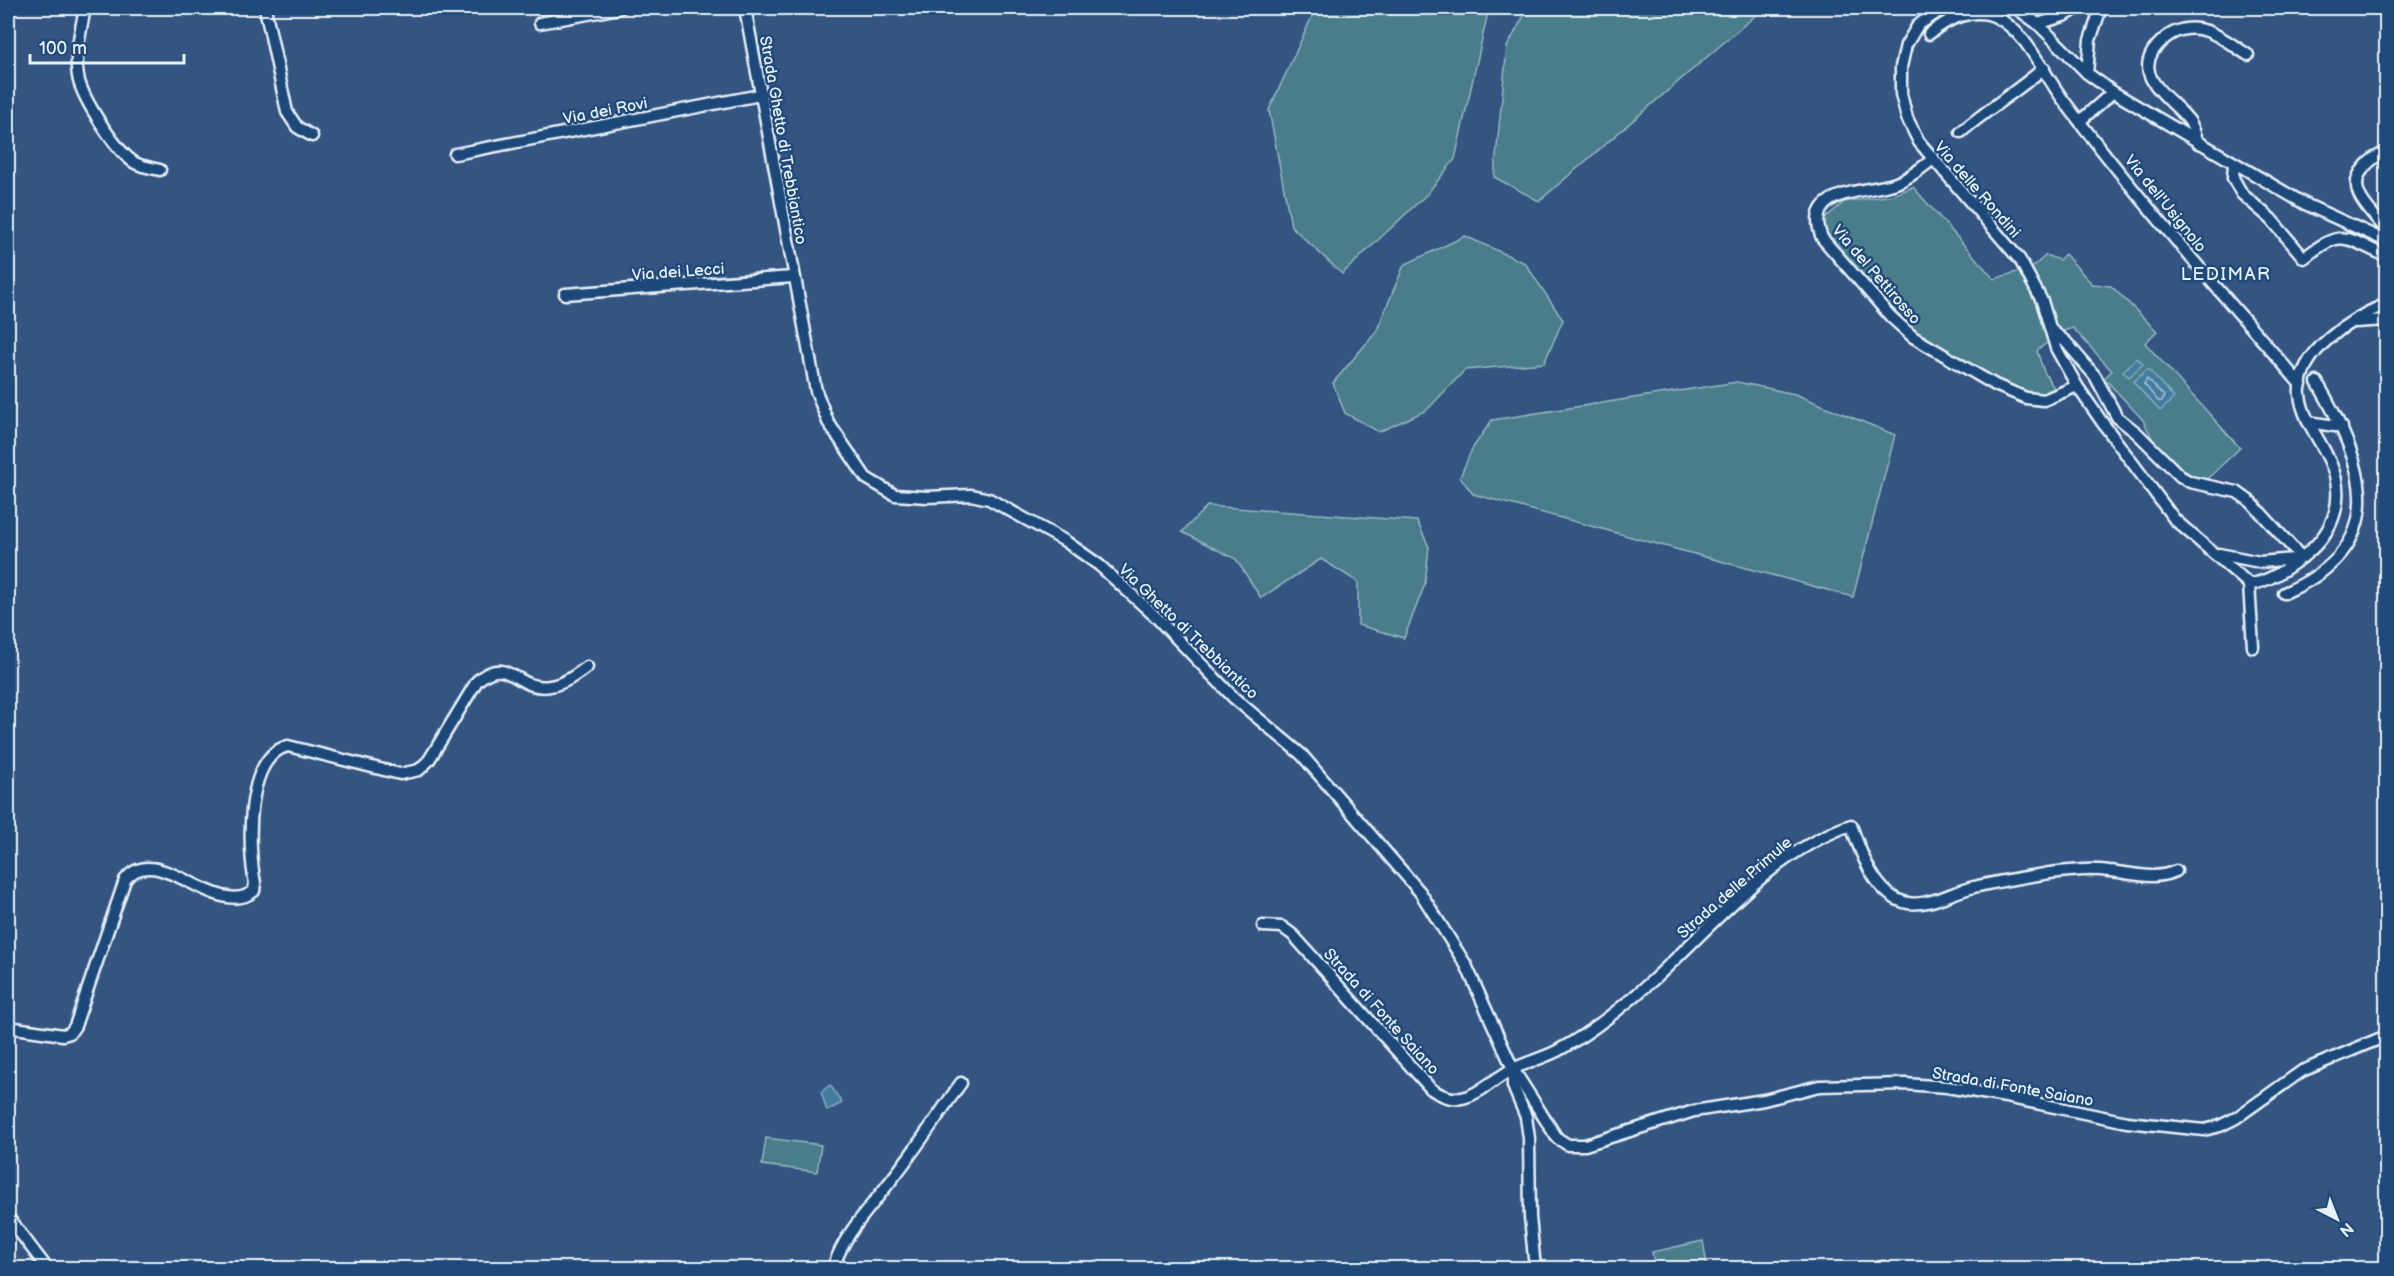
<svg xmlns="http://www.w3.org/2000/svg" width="2394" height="1276" font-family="'Balsamiq Sans',sans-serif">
<rect width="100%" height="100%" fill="#345582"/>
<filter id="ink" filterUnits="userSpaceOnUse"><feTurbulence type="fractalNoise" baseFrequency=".0167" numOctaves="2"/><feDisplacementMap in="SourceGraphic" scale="12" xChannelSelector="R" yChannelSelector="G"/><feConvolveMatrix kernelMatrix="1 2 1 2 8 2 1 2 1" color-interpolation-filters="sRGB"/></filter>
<g filter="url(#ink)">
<g fill="#497d8a" stroke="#98b7c1" stroke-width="1.5">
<path d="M1316,8H1489L1455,159L1427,194L1342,274L1291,226L1269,110Z"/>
<path d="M1528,8H1764L1539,201L1494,177L1507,47Z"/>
<path d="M1913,187L1994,279L2033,267L2046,255L2059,260L2065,254L2092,284L2111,286L2157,331L2145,343L2240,448L2206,480L2186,473L2153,440L2143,420L2104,378L2112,371L2073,328L2060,332L2037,351L2044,372L2054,388L2051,395L2031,396L2002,385L1908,328L1826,235L1823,220L1844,202L1893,195Z"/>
<path d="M1465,236L1525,263L1563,320L1544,363L1465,370L1427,410L1379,432L1345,413L1333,383L1376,332L1404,265Z"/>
<path d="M1737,382L1795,394L1895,435L1853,597L1473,494L1460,477L1472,449L1492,420Z"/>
<path d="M1207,506L1417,521L1429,547L1425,584L1404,638L1358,625V582L1321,559L1261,598L1236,559L1182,532Z"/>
<path d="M766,1138L821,1145L817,1172L762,1165Z"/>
<path d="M1703,1241L1707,1265L1690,1268H1655L1652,1252Z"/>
</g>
<g fill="#437c9e" stroke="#85abc2" stroke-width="1.5">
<path d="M2137,358L2143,364L2129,377L2123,371Z"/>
<path d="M2148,369L2174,398L2160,411L2133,382Z"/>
<path d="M830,1085L842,1103L827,1111L821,1092Z"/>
</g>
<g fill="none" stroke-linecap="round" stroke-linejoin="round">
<path stroke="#a6c2d4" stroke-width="1.5" d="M2147,379L2164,396L2162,401H2158L2144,384Z"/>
<defs>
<g id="street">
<path d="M85,8C81,31 73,58 79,81C85,102 118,155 137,164C144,167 153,168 160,170"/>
<path d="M265,8L287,112L297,127L312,136"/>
<path d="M745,8L816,391L828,422L866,478L895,495L927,497L971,495L989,499L1065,541L1099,565L1156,617L1234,698L1302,755L1420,892L1466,965L1513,1069L1557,1138L1568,1145H1585L1694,1111L1764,1100L1819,1086L1905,1084L1947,1087L2006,1097L2127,1122L2204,1130L2220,1126L2236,1118L2302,1071L2386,1036"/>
<path d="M1944,8L1918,25L1906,45L1901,67V94L1907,118L1919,142L2020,260L2042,301L2056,348L2077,386L2102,422L2175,520L2249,584C2269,583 2290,566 2305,555C2335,531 2346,497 2330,462C2320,439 2303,420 2300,395C2296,351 2353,318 2386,304"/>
<path d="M2016,8L2038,24L2087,73L2113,92L2305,204L2386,241"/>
<path d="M540,23L620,8"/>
<path d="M2038,24L2066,15L2078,8"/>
<path d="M1929,34C1946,20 1973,6 1996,17C2028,33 2043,74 2064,101C2137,199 2222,293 2301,385"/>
<path d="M2087,73L2090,40L2101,8"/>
<path d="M2080,121L2113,92"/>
<path d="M1961,132C1988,109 2017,91 2044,68"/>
<path d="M2198,143C2196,136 2194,129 2190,122C2176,101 2134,81 2153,51C2159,43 2165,37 2173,33C2202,19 2224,40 2248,55"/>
<path d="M2386,153C2377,155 2369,161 2363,169C2344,191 2374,213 2386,230"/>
<path d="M455,154L760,95"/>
<path d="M1932,160C1920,169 1907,180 1893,184C1864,193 1802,189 1822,238L1891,317L1913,337L1995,385L2026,398L2044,400L2077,386"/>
<path d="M2234,164L2233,178L2242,194L2271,219L2304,258C2343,227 2345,238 2386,256"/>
<path d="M565,294L793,277"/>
<path d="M2355,322L2386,320"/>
<path d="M2051,330L2066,342L2095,376L2117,417L2137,433L2180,476L2190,482L2237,492L2251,502L2302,558"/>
<path d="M2308,422L2342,427"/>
<path d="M2219,554L2260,562L2295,559"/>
<path d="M2249,584L2253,647"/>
<path d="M2284,593C2394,546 2366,466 2317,382"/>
<path d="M1263,926L1282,927L1293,935L1431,1089C1467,1114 1483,1083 1515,1068C1528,1062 1543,1058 1557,1051C1591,1033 1624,1006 1652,981C1714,925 1770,853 1851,825C1860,851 1876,898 1908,903C1929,907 1954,891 1974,887C1999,881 2025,877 2050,873C2070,871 2089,868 2109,871C2134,873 2152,881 2176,871"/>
<path d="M8,1027L63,1035L70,1033L75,1026L125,880C156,838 217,921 254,891L255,883C248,849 244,757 288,746L400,774L419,770L429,760L477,681C509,653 516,692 550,686C564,684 576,675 587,667"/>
<path d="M1513,1069V1086L1526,1117L1529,1138L1530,1217L1535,1268"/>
<path d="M8,1217L47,1268"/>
<path d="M1883,1267L1884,1268"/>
<path d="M833,1268C844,1235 864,1215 885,1188C912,1155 936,1118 961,1083"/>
</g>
</defs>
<use href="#street" stroke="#e8f1f8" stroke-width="15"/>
<use href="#street" stroke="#1f4a7a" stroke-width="10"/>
</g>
</g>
<g text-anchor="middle" stroke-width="5" stroke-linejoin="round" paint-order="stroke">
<g font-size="16" fill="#e8f1f8" stroke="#1f4a7a">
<text transform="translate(605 110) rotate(-11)" y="6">Via dei Rovi</text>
<text transform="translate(784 140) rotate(80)" y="6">Strada Ghetto di Trebbiantico</text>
<text transform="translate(1978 189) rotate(49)" y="6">Via delle Rondini</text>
<text transform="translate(2166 203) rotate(51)" y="6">Via dell'Usignolo</text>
<text transform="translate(678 271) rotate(-4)" y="6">Via dei Lecci</text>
<text transform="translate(1877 274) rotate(49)" y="6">Via del Pettirosso</text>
<text transform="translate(1189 631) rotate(44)" y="6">Via Ghetto di Trebbiantico</text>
<text transform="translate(1734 887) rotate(-41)" y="6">Strada delle Primule</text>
<text transform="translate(1382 1011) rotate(48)" y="6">Strada di Fonte Saiano</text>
<text transform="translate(2013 1086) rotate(10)" y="6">Strada di Fonte Saiano</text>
</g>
<g font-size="18" letter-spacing="1.5" fill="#e8f1f8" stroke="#1f4a7a">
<text x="2226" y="280">LEDIMAR</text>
</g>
</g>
<rect width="2394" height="1276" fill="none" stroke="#1f4a7a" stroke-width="30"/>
<rect x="15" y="15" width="2364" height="1246" fill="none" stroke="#e8f1f8" stroke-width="2" filter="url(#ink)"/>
<g transform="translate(2337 1219) rotate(138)" stroke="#1f4a7a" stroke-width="4.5" paint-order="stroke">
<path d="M0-4.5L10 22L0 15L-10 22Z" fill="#e8f1f8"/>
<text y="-9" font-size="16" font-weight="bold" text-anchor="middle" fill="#e8f1f8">N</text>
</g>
<path d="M30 54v9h154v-9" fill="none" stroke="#e8f1f8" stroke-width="3"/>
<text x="39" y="54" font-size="18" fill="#e8f1f8" stroke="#1f4a7a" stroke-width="4.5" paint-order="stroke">100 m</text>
</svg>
